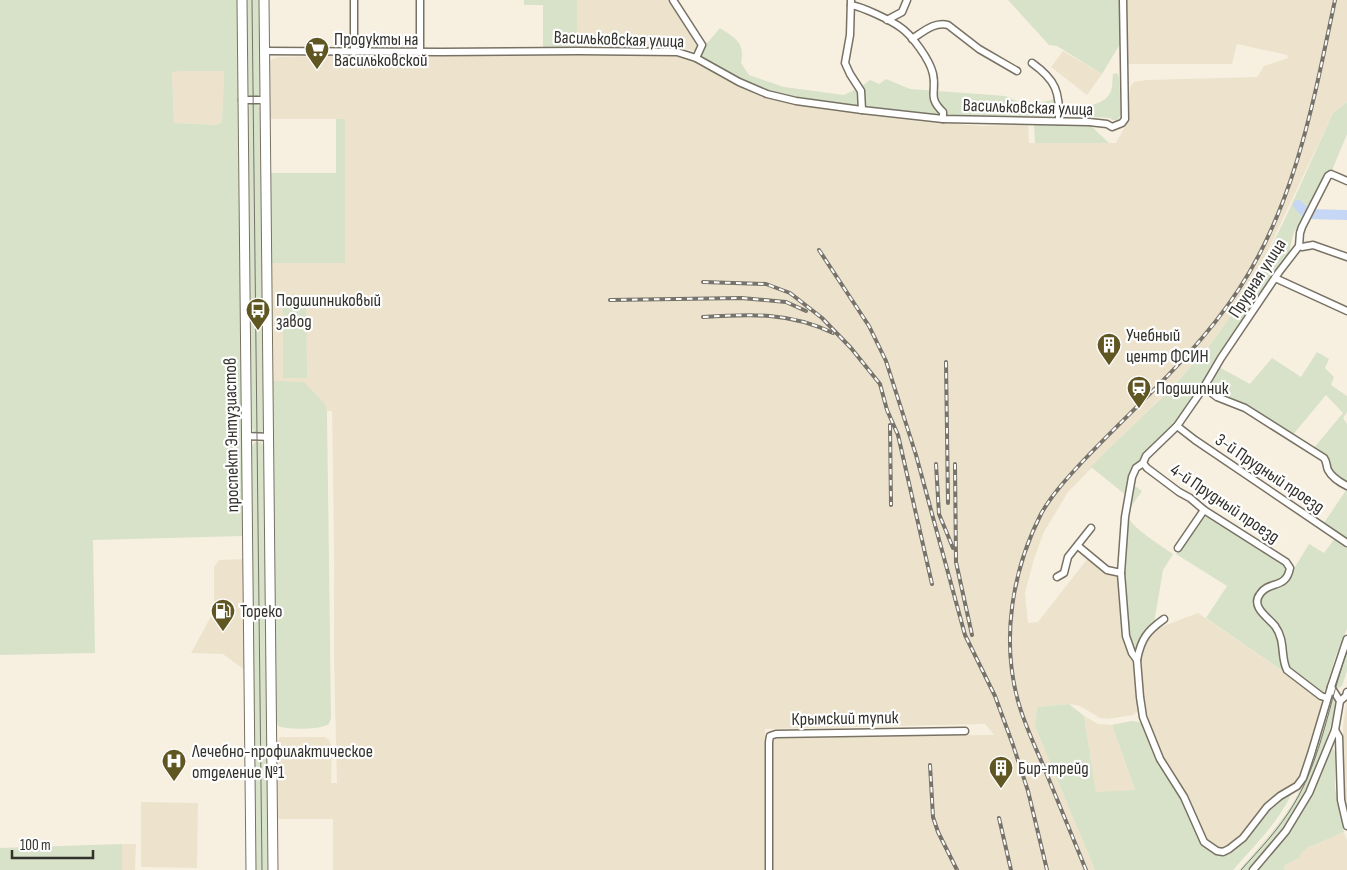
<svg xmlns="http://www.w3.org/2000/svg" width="1347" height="870" font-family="'Sofia Sans Condensed',sans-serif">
<rect width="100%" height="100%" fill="#f7f0e1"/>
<g fill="#ede3cd">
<path d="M577,0H670L699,45L694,51L677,47L672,49L578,48Z"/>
<path d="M1126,0H1347V102L1333,113L1264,259L1226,324L1191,367L1068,492L1044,532L1034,559L1025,593L1028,623L1038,622L1088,558L1118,574L1136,666L1139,709L1137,712L1133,715L1108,719L1100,718L1080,706L1069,704L1037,707L1035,725L1095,870H773L772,743L776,736L994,735L985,724L765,729L766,870H333V819H277L276,743L280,737H325L329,740L332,747L331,783H337L334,663V542L332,411H327L325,404L272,381L271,263L345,262V119H269L268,63L272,59L279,57L367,55H677L694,60L774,99L833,111L926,122L984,126L1028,124L1029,143H1116L1128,121L1130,87L1134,82L1146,80L1257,77L1264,66L1288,58L1287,55L1237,44L1232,64H1126Z"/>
<path d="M1063,51L1102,74L1087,95L1051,67Z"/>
<path d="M172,71H224L222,122L217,125L174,123Z"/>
<path d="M244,559L245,670L223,654L191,653L214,611V567L219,560Z"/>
<path d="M1198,613L1307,688L1320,698L1322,705L1309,753L1299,777L1294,783L1282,790L1264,806L1233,844L1222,850L1216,848L1205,839L1162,757L1155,745L1143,696L1140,658L1141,648L1148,635L1158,628Z"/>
<path d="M1347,699V816L1343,788V726Z"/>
<path d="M1084,716L1098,724L1112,725L1135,790L1096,793Z"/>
<path d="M141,802L198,803L197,868L141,867Z"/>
<path d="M1344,832L1347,840V870H1285L1284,866L1301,857L1300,854L1309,847Z"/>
<path d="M122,844H136L135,870H122Z"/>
</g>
<g fill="#d7e2c9" fill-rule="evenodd">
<path d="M0,0H237L243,536L93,540L95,653L0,655ZM181,71H224L222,122L217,125L174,123L172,72Z"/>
<path d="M247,0H260L261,91L257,97H251L247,92Z"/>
<path d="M524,0H577L578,48H543V5H524Z"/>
<path d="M1008,0H1120V44L1102,74L1057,46L1049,45Z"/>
<path d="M720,28C736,39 745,42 741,63L749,75L784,87L844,95L862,86L870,80L879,84L886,79L910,89L1005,96L1026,105L1057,99L1056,116L996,118L940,115L796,98L767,92L741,80L693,54L699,45L708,42Z"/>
<path d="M1117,73L1119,77L1121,115L1117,120H1112L1110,118L1063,115V111C1077,106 1102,108 1110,93C1113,89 1112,79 1113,74Z"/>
<path d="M1347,102V134L1333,168L1332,177L1320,197L1305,228L1294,231L1289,253L1247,318L1218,357L1200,389L1169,430L1134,467L1127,496L1091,467C1136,421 1189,376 1226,323C1271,259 1300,184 1333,113Z"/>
<path d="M251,104H257L261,109L264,428L261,433H255L252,428L248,108Z"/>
<path d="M336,119H345V263H271L270,173H336Z"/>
<path d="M1036,123L1090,125L1109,143H1035L1034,125Z"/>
<path d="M283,296H306L307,378H283Z"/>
<path d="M1317,352L1329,359L1325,368L1334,377L1331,385L1347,396V412L1343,418L1347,424V488L1313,449L1343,413L1326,395L1291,437L1217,395L1208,386L1219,367L1250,384L1272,358L1301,377Z"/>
<path d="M272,381L304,382L325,404L327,411L331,718L329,724C319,730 289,730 278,726L276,718Z"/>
<path d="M255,442H260L264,445L269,870H255L252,446Z"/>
<path d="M1132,484L1142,491C1138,497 1129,508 1128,515C1127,525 1165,548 1173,554L1163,570L1154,623L1140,640L1135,653L1129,643L1123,575L1125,527Z"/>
<path d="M1347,489V629L1335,658L1326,688L1320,698L1307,688L1206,618L1227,586L1176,554L1205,514L1282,562L1287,569L1295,567L1309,544L1324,553L1335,538L1321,527Z"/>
<path d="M1347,647V671L1342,686L1337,689L1334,686Z"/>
<path d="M1334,699L1337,701L1336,709C1324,748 1313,789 1289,823C1277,839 1262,854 1249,870H1239C1260,846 1283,822 1298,794C1313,766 1321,735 1329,704Z"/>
<path d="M1069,704L1084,716L1096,792L1135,790L1112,725L1131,721L1139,722L1144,726L1157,761L1182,799L1200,842L1216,854L1224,855L1239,846L1269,809L1290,792L1292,793C1278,823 1254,846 1233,870H1095L1035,726L1037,707Z"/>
<path d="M1333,749L1335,752V788L1344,832L1309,847L1300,854L1301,857L1284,866L1285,870H1258C1293,833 1312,798 1330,750Z"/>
<path d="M122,844V870H0V848Z"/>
</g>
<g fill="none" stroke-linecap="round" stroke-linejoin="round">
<path stroke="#c6d6f5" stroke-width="10" d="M1298,205L1307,214L1347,215"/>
<defs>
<g id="minor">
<path d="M354,0V52"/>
<path d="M420,0V52"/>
<path d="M673,0L702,45L696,58"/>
<path d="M851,0L850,35L845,63L850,74L861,91L862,110"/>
<path d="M851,5C863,7 890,20 900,27C912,35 930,60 933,74C937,92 927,97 943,112V119"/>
<path d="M887,20L902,12L907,0"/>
<path d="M912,39C923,32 935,21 948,25L979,49L1017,71"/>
<path d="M264,51L441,52L579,51L677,52L696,58L739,82L767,94L796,101L862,110L943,119L1089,122L1107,124L1112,127L1122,123L1125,119L1123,0"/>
<path d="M1032,63C1056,80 1060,92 1059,121"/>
<path d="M242,100H264"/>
<path d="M1299,246L1302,247L1313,245L1347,257"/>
<path d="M1275,278L1347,311"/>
<path d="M1204,387L1217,397L1245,408L1324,458C1327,462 1326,465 1328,470C1332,478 1340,482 1347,486"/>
<path d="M1177,426L1195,440L1347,543"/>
<path d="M247,436L269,437"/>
<path d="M1143,463L1147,468L1179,492L1190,498L1204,510L1286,562L1290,568C1286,590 1269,580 1260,594C1250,607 1269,618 1275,626C1286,641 1280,657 1287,670L1321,696L1327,698"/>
<path d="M1078,546L1107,570L1121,573"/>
<path d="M1178,548L1204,510"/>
<path d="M1057,577L1064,573L1068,557L1091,528"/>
<path d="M1137,660C1141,639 1147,631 1164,619"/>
<path d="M1331,687L1311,754L1303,778L1297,786L1280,796L1267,807L1243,838L1229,849L1223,852L1217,851L1204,842L1184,797L1160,759L1143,717L1140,697L1137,660L1132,653L1126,636L1121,573L1125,517L1132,477L1136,468L1143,463L1146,456L1177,426L1204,387L1221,358L1279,272L1299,246L1300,233L1302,227L1328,176L1331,174L1347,181"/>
<path d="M1340,701L1346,696L1347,692"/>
<path d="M1335,730L1339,737L1341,800L1347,826"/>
<path d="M769,870V742L770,736L776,734L965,731"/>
<path d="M1253,870L1286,831L1309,793L1335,730L1340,701L1331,687L1347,639"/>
</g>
<g id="major">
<path d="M242,0L251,870"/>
<path d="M264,0L273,870"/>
</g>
</defs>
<use href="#minor" stroke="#787264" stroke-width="9"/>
<use href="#major" stroke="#787264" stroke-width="11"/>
<use href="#minor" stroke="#fff" stroke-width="6"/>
<use href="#major" stroke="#fff" stroke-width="9"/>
<g stroke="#77736a" stroke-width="1">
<path d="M252,0L262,870"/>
<path d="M1241,870C1260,849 1280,828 1294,804C1322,757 1329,702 1347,651"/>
</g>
<defs>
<g id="rail">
<path d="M819,250L869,326L886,361L916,455L965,635L995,696L1013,745L1028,791L1047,870"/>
<path d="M703,282L766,284L790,293L822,318L851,348L880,384L887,410L898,435L932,584"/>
<path d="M610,300L741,298L786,302L806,311"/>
<path d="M703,317C751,314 789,312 833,333"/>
<path d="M946,362L948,503"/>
<path d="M890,425L891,505"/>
<path d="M936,464L939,514L953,548"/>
<path d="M955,464L956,562L972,635"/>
<path d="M930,765L933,817L938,832L957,870"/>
<path d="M999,818L1011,870"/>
<path d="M1086,870C1072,835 1057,800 1043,765C1034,744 1024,723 1018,701C1001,639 1012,571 1041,514C1052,494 1069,476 1084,460C1138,403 1195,356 1239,289C1296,202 1314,99 1335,0"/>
</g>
</defs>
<use href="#rail" stroke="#77736a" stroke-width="4"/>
<use href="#rail" stroke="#fefefe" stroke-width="2" stroke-dasharray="5.5" stroke-linecap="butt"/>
</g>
<defs>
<symbol id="supermarket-pin" viewBox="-11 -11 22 30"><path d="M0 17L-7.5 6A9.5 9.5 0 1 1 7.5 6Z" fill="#605622" stroke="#fefefe"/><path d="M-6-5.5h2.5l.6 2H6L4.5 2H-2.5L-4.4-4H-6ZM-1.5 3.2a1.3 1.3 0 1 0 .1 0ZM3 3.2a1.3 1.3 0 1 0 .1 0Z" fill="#fff"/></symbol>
<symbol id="bus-pin" viewBox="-11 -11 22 30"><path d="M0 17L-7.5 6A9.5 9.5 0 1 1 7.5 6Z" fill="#605622" stroke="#fefefe"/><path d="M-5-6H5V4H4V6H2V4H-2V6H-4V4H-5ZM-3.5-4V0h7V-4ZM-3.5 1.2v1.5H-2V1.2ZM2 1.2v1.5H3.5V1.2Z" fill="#fff"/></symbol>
<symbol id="building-pin" viewBox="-11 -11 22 30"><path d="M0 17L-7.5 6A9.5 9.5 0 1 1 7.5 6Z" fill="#605622" stroke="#fefefe"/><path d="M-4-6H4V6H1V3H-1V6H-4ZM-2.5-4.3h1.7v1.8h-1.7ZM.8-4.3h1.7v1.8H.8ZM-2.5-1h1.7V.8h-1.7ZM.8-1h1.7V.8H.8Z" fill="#fff"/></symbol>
<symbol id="station-pin" viewBox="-11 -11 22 30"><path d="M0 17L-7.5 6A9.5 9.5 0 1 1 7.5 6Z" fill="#605622" stroke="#fefefe"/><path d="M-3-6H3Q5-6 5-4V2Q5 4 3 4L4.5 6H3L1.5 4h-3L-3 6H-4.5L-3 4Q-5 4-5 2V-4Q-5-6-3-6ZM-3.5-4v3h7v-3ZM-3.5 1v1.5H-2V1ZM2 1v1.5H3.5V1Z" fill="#fff"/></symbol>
<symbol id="fuel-pin" viewBox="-11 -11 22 30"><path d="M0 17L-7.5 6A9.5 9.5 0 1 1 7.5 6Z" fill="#605622" stroke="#fefefe"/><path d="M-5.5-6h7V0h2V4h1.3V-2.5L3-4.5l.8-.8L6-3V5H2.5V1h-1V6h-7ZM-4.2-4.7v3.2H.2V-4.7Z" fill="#fff"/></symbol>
<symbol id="hospital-pin" viewBox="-11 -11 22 30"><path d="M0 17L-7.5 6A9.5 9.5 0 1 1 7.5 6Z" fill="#605622" stroke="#fefefe"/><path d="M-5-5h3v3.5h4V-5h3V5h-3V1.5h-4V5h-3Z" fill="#fff"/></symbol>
</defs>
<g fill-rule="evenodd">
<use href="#supermarket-pin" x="303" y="35" width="28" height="38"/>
<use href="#bus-pin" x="244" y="296" width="28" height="38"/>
<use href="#building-pin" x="1095" y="331" width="28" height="38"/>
<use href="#station-pin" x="1125" y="374" width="28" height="38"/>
<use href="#fuel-pin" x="209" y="597" width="28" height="38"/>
<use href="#hospital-pin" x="160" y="747" width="28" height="38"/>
<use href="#building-pin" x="987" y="754" width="28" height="38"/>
</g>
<g text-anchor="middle" stroke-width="4.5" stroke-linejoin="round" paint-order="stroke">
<g font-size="18" fill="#33312b" stroke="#fefefe" text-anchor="start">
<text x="334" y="45">Продукты на<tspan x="334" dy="21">Васильковской</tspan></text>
<text x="276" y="306">Подшипниковый<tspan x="276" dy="21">завод</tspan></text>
<text x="1126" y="341">Учебный<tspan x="1126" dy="21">центр ФСИН</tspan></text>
<text x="1156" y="394">Подшипник</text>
<text x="240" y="617">Тореко</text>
<text x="192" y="757">Лечебно-профилактическое<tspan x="192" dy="21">отделение №1</tspan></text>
<text x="1018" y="774">Бир-трейд</text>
</g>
<g font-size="18" fill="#33312b" stroke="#fefefe">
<text transform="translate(619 39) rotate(2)" y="6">Васильковская улица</text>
<text transform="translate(1028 107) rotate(2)" y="6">Васильковская улица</text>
<text transform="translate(1257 278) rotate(-57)" y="6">Прудная улица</text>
<text transform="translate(231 435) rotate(-91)" y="6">проспект Энтузиастов</text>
<text transform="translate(1270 473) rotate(34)" y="6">3-й Прудный проезд</text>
<text transform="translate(1225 503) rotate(34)" y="6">4-й Прудный проезд</text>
<text transform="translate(845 718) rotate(-1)" y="6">Крымский тупик</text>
</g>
</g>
<path d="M12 850v8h81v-8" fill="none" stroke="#33312b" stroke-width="2.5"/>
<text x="20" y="850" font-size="15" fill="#33312b" stroke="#fefefe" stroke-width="4" paint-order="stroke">100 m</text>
</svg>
